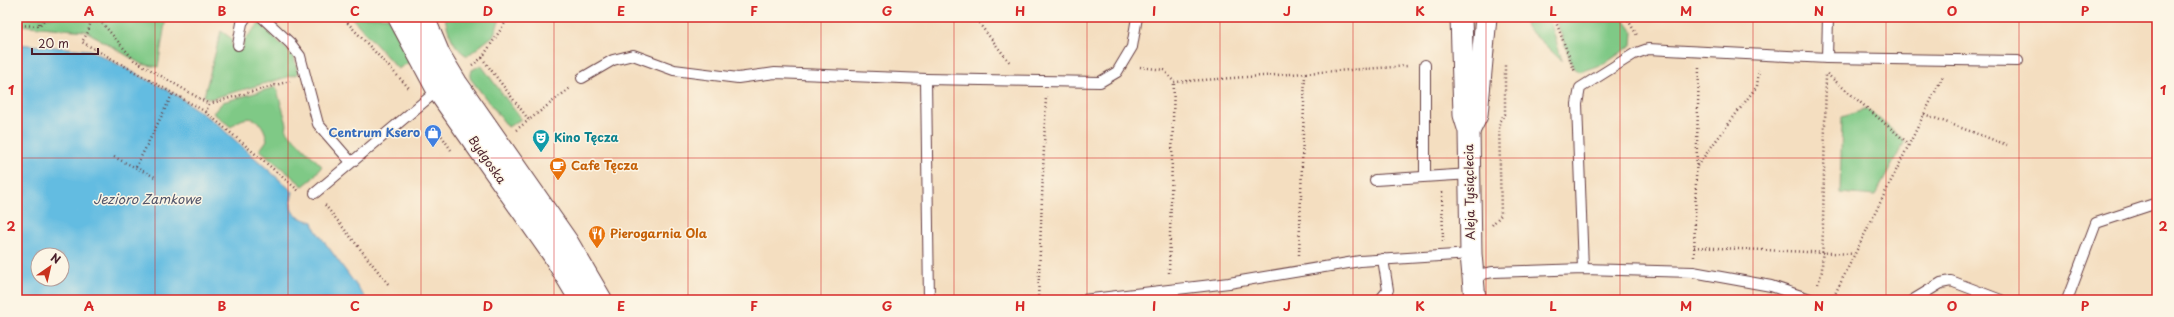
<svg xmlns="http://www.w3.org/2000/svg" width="2174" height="317" font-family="'Playpen Sans',sans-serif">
<rect width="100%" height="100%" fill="#fcf5e5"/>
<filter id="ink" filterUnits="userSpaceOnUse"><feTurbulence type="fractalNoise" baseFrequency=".025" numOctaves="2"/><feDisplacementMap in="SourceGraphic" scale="8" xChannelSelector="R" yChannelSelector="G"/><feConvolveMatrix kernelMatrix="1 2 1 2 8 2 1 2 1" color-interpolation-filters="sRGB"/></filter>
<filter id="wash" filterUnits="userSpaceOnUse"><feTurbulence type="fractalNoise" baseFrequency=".012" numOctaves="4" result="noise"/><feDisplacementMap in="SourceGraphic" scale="16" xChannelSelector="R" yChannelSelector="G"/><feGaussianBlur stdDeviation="0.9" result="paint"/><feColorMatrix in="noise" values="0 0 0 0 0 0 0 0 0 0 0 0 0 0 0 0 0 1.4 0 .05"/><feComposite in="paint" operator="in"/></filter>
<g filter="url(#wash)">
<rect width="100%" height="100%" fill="#f4dec0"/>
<g fill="#7fc986" stroke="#647458">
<path d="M17,17H166L158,67L141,64L86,31L17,25Z"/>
<path d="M351,17H388L413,60L398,69Z"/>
<path d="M445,17H501L493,36L467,56C453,47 448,33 445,17Z"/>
<path d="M1524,17H1549L1562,61L1526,27Z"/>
<path d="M1555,17H1622L1633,32L1632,45L1604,64L1580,72L1573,68Z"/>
<path d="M260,23L294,57L298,74L210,99L204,96L221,31L231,38L232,47L242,50L245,39Z"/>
<path d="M481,65L521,119L508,127L470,78L472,70Z"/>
<path d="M276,87L287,124L286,131L322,166L312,179L303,186L260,150L267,140C263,118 248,111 231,127L213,113L223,102Z"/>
<path d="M1868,109L1905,141L1875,196L1840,193L1842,117Z"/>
</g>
<path fill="#63bce1" stroke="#566e86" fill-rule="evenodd" d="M17,44L90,50L173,93L217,124L293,192C287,213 294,217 313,222L315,229L367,300H17ZM38,255H62V279H38Z"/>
</g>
<g filter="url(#ink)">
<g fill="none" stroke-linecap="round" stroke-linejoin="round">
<defs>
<g id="service">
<path d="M262,17L290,43L300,56L318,124L351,162"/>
<path d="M1828,17L1827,58L2018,61"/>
<path d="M238,45L242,23L246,17"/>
<path d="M1425,65V176"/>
<path d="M582,78L613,60L633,55L674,70L738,78L775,73L926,79"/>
<path d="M1375,180L1471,174"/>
<path d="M315,193L438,90"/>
<path d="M1583,269L1577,104L1580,88L1634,54L1648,49L1827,58"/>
<path d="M1472,276L1493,272L1583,269L1693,272L1771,286L1813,300"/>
<path d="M929,300L926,79L1100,82L1117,72L1132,47L1137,17"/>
<path d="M1083,300L1229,283L1360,261L1471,254"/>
<path d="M1380,300L1388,290L1383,259"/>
<path d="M1913,300L1941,283L1951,281L2001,300"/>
<path d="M2067,300L2096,223L2157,203"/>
</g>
<g id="minor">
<path d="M1461,17L1464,115L1469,131L1471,254L1475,300"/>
<path d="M1470,129L1477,115L1486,17"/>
</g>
<g id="tertiary">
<path d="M399,17L438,90L554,255L581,300"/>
<path d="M423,17L439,55L456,83L567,242L601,300"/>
</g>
</defs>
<use href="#service" stroke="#643c41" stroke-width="12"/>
<use href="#minor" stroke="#643c41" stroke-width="23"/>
<use href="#tertiary" stroke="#643c41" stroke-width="24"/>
<g stroke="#643c41" stroke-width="2.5" stroke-dasharray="1 3" stroke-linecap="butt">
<path d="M92,17L88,32L82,42L206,112"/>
<path d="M97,17L134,60L209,104L206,112L299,191"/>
<path d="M342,17L410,89"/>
<path d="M974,17L1011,64"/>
<path d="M1554,17L1575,72"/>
<path d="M1626,17L1628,20L1629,17"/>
<path d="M1628,20L1638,37"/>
<path d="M39,24V17"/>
<path d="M17,25L39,26L47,17"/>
<path d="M482,58L509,17"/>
<path d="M472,65L482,58L529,120L570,88"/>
<path d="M1140,67L1164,70L1174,82L1408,66"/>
<path d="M1827,74L1909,144"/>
<path d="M209,104L290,81"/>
<path d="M1924,114L2007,145"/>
<path d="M435,126L451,150"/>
<path d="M516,130L529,120"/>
<path d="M114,157L157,178"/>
<path d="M1697,166L1757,86L1759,70"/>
<path d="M136,167L173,93"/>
<path d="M1442,192L1443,241"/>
<path d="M325,205L389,285"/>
<path d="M1492,225L1501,215L1499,122L1505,114V63"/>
<path d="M1694,247L1854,254"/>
<path d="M1299,255L1305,74"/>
<path d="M1694,257L1699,68"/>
<path d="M1169,273L1174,82"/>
<path d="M1818,284L1822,271L1826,74"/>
<path d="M1038,300L1046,96"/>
<path d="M1832,300L1943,76"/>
</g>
<use href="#service" stroke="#fff" stroke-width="10"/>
<use href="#minor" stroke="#fff" stroke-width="21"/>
<use href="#tertiary" stroke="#fff" stroke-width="22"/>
</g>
</g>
<path fill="none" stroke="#d62828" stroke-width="1" stroke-opacity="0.55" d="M155,17V300M288,17V300M421,17V300M554,17V300M688,17V300M821,17V300M954,17V300M1087,17V300M1220,17V300M1353,17V300M1486,17V300M1620,17V300M1753,17V300M1886,17V300M2019,17V300M17,158H2157"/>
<defs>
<symbol id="shop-pin" viewBox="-11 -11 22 30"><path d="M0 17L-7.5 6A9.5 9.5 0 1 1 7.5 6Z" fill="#3f7fe0" stroke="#fcf5e5"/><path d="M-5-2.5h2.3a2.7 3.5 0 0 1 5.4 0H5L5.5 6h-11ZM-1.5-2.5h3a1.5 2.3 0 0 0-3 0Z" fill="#fff"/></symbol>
<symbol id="theatre-pin" viewBox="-11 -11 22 30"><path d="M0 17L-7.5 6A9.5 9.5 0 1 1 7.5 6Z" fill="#0f9aa8" stroke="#fcf5e5"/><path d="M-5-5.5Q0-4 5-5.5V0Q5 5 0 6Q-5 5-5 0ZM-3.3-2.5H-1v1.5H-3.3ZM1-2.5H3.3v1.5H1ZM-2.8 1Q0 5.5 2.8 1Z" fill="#fff"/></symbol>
<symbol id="cafe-pin" viewBox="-11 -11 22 30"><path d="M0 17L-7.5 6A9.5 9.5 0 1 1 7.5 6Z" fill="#e8710a" stroke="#fcf5e5"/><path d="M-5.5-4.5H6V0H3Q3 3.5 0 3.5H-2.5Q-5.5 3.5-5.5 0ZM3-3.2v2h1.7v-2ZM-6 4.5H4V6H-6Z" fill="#fff"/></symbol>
<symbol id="restaurant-pin" viewBox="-11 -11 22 30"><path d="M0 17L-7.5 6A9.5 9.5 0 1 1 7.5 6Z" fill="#e8710a" stroke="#fcf5e5"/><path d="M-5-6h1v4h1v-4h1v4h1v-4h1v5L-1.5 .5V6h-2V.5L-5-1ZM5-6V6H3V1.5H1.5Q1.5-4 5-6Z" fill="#fff"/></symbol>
</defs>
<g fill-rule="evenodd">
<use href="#shop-pin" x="423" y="123" width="20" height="27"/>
<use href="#theatre-pin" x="531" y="128" width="20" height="27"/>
<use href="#cafe-pin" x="548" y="156" width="20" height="27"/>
<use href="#restaurant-pin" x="587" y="224" width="20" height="27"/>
</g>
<g text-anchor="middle" stroke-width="3" stroke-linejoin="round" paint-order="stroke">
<g font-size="12" font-weight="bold" fill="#366cbe" stroke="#fcf5e5" text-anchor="end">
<text x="420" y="137">Centrum Ksero</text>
</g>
<g font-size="12" font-weight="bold" fill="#0d838f" stroke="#fcf5e5" text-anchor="start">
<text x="554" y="142">Kino Tęcza</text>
</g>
<g font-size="12" fill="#4a1f2b" stroke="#fcf5e5">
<text transform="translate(487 160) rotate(55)" y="4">Bydgoska</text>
<text transform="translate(1470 192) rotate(-91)" y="4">Aleja Tysiąclecia</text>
</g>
<g font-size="12" font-weight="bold" fill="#c56008" stroke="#fcf5e5" text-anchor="start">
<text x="571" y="170">Cafe Tęcza</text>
<text x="610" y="238">Pierogarnia Ola</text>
</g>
<g font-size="13" font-style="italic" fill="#53566b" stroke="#fcf5e5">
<text x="147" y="204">Jezioro Zamkowe</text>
</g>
</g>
<rect width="2174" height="317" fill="none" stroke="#fcf5e5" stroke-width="44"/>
<g transform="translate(50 267) rotate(34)"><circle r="19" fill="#fcf5e5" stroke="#b59f9b"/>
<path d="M0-3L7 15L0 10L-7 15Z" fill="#c8321e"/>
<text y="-6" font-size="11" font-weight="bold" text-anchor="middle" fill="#4a1f2b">N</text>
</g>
<path d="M32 48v6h66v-6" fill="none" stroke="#4a1f2b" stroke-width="2"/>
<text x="38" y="48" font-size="12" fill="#4a1f2b" stroke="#fcf5e5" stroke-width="3" paint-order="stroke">20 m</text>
<rect x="22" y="22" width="2130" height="273" fill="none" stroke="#d62828" stroke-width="1.5"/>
<g font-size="13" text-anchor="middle" font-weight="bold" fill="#d62828">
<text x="89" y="16">A</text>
<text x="222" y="16">B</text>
<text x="355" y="16">C</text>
<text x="488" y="16">D</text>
<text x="621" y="16">E</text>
<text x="754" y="16">F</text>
<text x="887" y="16">G</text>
<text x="1020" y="16">H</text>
<text x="1154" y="16">I</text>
<text x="1287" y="16">J</text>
<text x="1420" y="16">K</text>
<text x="1553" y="16">L</text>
<text x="1686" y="16">M</text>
<text x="1819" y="16">N</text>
<text x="1952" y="16">O</text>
<text x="2085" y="16">P</text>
<text x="11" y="95">1</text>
<text x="2163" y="95">1</text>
<text x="11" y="231">2</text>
<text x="2163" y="231">2</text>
<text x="89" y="311">A</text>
<text x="222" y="311">B</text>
<text x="355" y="311">C</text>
<text x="488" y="311">D</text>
<text x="621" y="311">E</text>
<text x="754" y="311">F</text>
<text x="887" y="311">G</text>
<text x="1020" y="311">H</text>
<text x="1154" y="311">I</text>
<text x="1287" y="311">J</text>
<text x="1420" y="311">K</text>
<text x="1553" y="311">L</text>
<text x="1686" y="311">M</text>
<text x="1819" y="311">N</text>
<text x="1952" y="311">O</text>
<text x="2085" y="311">P</text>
</g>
</svg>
